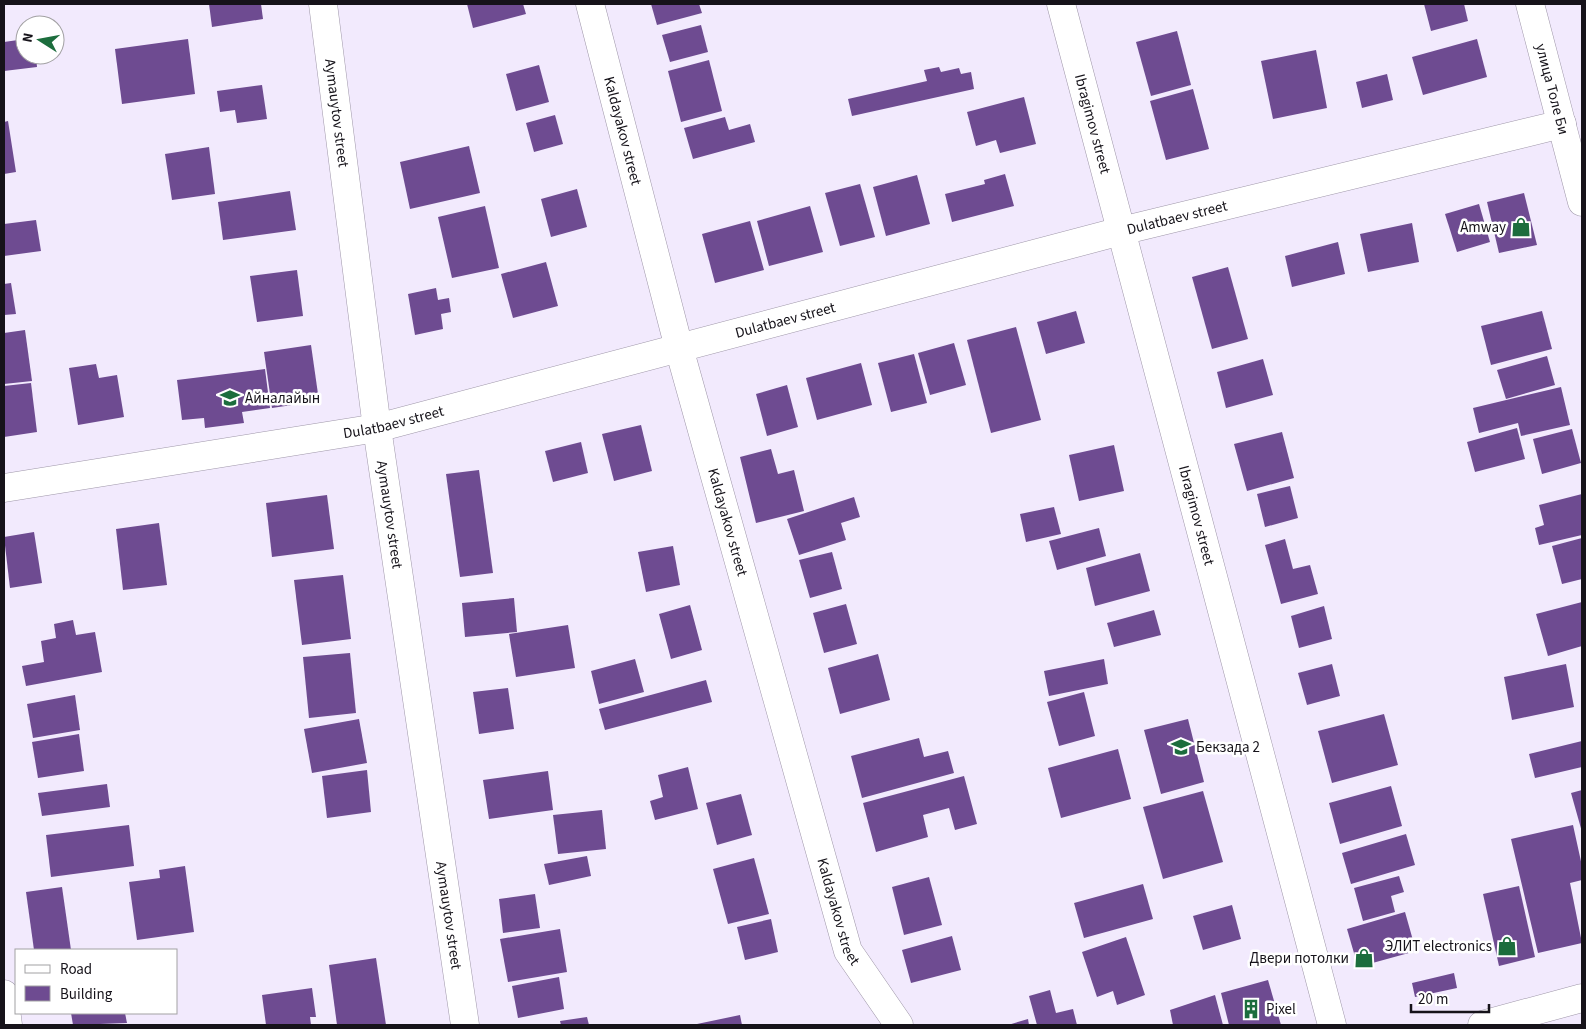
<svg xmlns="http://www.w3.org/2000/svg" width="1586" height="1029" font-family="'Source Sans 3',sans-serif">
<rect width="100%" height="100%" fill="#f2eafd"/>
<g fill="#6e4b91">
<path d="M209,4H261L263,19L212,27Z"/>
<path d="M467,4H523L526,14L473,28Z"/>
<path d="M651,4H699L702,13L657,25Z"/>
<path d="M1424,4H1464L1468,21L1431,31Z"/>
<path d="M701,25L708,52L670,62L662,35Z"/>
<path d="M1177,31L1191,85L1151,96L1136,42Z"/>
<path d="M25,39V55H36L37,67L4,71V42Z"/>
<path d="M188,39L195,94L122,104L115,49Z"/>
<path d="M1477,39L1487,77L1423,95L1412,57Z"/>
<path d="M1316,50L1327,108L1273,119L1261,61Z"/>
<path d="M709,60L722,111L681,122L668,71Z"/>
<path d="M539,65L549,102L516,111L506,74Z"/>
<path d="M939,67L941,72L959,68L961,74L971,72L974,89L852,116L848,99L927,81L924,70Z"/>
<path d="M1387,74L1393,100L1362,108L1356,82Z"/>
<path d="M262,85L267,119L237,123L235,110L220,112L217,91Z"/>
<path d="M1193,89L1209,149L1166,160L1150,101Z"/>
<path d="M1024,97L1036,144L1000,153L996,140L976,146L967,112Z"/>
<path d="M555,115L563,144L534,152L526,123Z"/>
<path d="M725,117L729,130L750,124L755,142L693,159L684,128Z"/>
<path d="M8,121L16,172L4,174V122Z"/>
<path d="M469,146L480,193L410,209L400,162Z"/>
<path d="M209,147L215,194L172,200L165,154Z"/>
<path d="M1005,174L1014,206L952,222L945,194L985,184L984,180Z"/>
<path d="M917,175L930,224L886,236L873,187Z"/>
<path d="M860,184L875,237L840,246L825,193Z"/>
<path d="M577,189L587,227L551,237L541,199Z"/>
<path d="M290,191L296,230L223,240L218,202Z"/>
<path d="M1524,193L1537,245L1499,253L1487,202Z"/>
<path d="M1479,204L1490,242L1457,252L1445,214Z"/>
<path d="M485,206L499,268L452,278L438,217Z"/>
<path d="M810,206L823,252L769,266L757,221Z"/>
<path d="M36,220L41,251L4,256V224Z"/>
<path d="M750,221L764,270L715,283L702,234Z"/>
<path d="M1412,223L1419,262L1368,272L1360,234Z"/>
<path d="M1338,242L1345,274L1292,287L1285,256Z"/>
<path d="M546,262L558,306L513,318L501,274Z"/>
<path d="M1228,267L1248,339L1212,349L1192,277Z"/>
<path d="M297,270L303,316L257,322L250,276Z"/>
<path d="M11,283L16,314L4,315V284Z"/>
<path d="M436,288L438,300L449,298L451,312L441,314L443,329L415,335L408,294Z"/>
<path d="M1076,311L1085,343L1046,354L1037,322Z"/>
<path d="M1542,311L1552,349L1491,365L1481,326Z"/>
<path d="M1016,327L1041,420L991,433L967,340Z"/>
<path d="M25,330L32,381L4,384V333Z"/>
<path d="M954,343L966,385L930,395L918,353Z"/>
<path d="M311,345L319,401L272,408L264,352Z"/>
<path d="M914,354L927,403L891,412L878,363Z"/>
<path d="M1547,356L1555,385L1506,399L1497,370Z"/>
<path d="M1263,359L1273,395L1226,408L1217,372Z"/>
<path d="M861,363L872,405L817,420L806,378Z"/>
<path d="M96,364L99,378L117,375L124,417L78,425L69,368Z"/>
<path d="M265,369L270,408L242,412L244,423L205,428L204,418L182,420L177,380Z"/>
<path d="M31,383L37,432L4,437V386Z"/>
<path d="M787,385L798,427L767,436L756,394Z"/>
<path d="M1561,387L1570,425L1521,436L1518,423L1479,433L1473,408Z"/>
<path d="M641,425L652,471L614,481L602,434Z"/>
<path d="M1517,428L1525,459L1475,472L1467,442Z"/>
<path d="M1572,429L1581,463L1542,474L1533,439Z"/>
<path d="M1282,432L1294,478L1247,491L1234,444Z"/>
<path d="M581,442L588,473L553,482L545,451Z"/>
<path d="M1114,445L1124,491L1079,501L1069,455Z"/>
<path d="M771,449L778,474L794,470L804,511L756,523L740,457Z"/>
<path d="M479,470L493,573L460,577L446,474Z"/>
<path d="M1290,486L1298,518L1265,527L1257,494Z"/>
<path d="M1582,494V535L1539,545L1535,528L1544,525L1539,505Z"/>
<path d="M327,495L334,549L272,557L266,503Z"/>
<path d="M854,497L860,517L841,523L846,540L799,555L787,519Z"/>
<path d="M1054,507L1061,534L1026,542L1020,514Z"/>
<path d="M159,523L167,585L123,590L116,529Z"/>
<path d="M1099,528L1106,556L1057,570L1049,541Z"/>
<path d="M34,532L42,583L10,588L4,537Z"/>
<path d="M1582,538V579L1562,584L1552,546Z"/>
<path d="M1285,539L1293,569L1310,565L1318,594L1281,604L1265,545Z"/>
<path d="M673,546L680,585L646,592L638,552Z"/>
<path d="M832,552L842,589L810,598L799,560Z"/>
<path d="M1140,553L1150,591L1095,606L1086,568Z"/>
<path d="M343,575L351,639L302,645L294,580Z"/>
<path d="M514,598L517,632L465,637L462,603Z"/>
<path d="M1582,602V646L1548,656L1536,614Z"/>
<path d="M846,604L857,644L824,653L813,613Z"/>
<path d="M690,605L702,650L671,659L659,614Z"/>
<path d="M1324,606L1332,639L1299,648L1291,616Z"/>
<path d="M1154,610L1161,635L1114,647L1107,623Z"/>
<path d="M73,620L76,635L95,632L102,672L26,686L22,666L44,662L41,641L56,638L54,624Z"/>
<path d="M568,625L575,668L516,677L509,634Z"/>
<path d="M350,653L356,713L309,718L303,657Z"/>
<path d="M878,654L890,700L840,714L828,668Z"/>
<path d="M635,659L644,692L599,704L591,671Z"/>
<path d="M1104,659L1108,684L1049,696L1044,671Z"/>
<path d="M1332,664L1340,696L1307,705L1298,673Z"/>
<path d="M1566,664L1574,707L1512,720L1504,677Z"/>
<path d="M706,680L712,702L605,730L599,709Z"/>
<path d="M508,688L514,729L479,734L473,692Z"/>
<path d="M1084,692L1095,736L1059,746L1047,702Z"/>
<path d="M75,695L80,730L33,738L27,704Z"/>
<path d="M1384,714L1398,765L1332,783L1318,731Z"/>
<path d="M359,719L367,763L312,773L304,729Z"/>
<path d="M1188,719L1204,782L1161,794L1144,730Z"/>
<path d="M79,734L84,771L38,778L32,742Z"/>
<path d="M919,738L924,757L948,751L954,773L862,798L851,756Z"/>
<path d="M1582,741V767L1535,778L1529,754Z"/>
<path d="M1118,749L1131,799L1061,818L1048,768Z"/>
<path d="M688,767L698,809L655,820L650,801L663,797L658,775Z"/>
<path d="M367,770L371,812L327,818L322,776Z"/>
<path d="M548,771L553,810L489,819L483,780Z"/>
<path d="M964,776L977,824L955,830L949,808L923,815L928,837L876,852L863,803Z"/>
<path d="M107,784L110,807L42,816L38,793Z"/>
<path d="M1391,786L1402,826L1340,844L1329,803Z"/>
<path d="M1582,790V832L1571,793Z"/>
<path d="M1203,791L1223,862L1163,879L1143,807Z"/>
<path d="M741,794L752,835L717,845L706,803Z"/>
<path d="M602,810L606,849L558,854L553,815Z"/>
<path d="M129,825L134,866L51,877L46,835Z"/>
<path d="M1573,825L1582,866V880L1570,883L1582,943L1538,953L1511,839Z"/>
<path d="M1406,834L1415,865L1351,884L1342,853Z"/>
<path d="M587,856L591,876L549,885L544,864Z"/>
<path d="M754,858L769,914L728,924L713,869Z"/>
<path d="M185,866L194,932L137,940L129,882L160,878L159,870Z"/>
<path d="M1399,876L1404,892L1391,896L1395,912L1363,921L1354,888Z"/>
<path d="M929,877L942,925L904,935L892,887Z"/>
<path d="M1143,884L1153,919L1084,938L1074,903Z"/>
<path d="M1519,886L1535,957L1499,966L1483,894Z"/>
<path d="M62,887L71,950H34L26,892Z"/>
<path d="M535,894L540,928L503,933L499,899Z"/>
<path d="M1232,905L1241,939L1203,950L1193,916Z"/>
<path d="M1405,912L1416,951L1358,967L1347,929Z"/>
<path d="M771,919L778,952L745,960L737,927Z"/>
<path d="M560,929L567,972L508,982L500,939Z"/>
<path d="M952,936L961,970L911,983L902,950Z"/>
<path d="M1126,937L1145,995L1117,1005L1113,991L1097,997L1082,952Z"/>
<path d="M376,958L386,1025H337L329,965Z"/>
<path d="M1454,973L1457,988L1415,997L1412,983Z"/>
<path d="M559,977L564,1009L518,1018L512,986Z"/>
<path d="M1268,980L1281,1025H1229L1221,993Z"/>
<path d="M312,988L316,1017H310L311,1025H266L262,995Z"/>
<path d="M1050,990L1056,1013L1073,1009L1077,1025H1037L1029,996Z"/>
<path d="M1215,995L1223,1025H1173L1170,1010Z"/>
<path d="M71,1013H125L127,1023L73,1025Z"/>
<path d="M740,1015L742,1025H697V1024Z"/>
<path d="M587,1017L589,1025H561L560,1021Z"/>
<path d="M1028,1019L1029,1025H1008Z"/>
</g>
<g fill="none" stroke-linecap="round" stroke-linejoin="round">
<defs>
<g id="street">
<path id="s1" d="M323,4L377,428L465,1025"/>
<path id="s2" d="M590,4L679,348L848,951L899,1025"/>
<path id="s3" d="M1061,4L1332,1025"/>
<path id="s4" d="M1530,4L1582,202"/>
<path id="s5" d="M4,488L377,428L1121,231L1562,124"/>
<path d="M4,994L8,1025"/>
<path d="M1482,1025L1582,998"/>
</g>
</defs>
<use href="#street" stroke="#9f97a9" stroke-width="29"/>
<use href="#street" stroke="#fff" stroke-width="28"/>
</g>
<defs>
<symbol id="shop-bare" viewBox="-9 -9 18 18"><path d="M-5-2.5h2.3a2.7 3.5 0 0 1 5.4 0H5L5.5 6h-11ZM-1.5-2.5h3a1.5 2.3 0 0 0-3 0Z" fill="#1c6d3d" stroke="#fff" stroke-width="2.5" paint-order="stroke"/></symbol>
<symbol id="school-bare" viewBox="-9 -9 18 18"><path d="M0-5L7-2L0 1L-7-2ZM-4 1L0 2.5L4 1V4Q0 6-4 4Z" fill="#1c6d3d" stroke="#fff" stroke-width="2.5" paint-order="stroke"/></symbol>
<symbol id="building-bare" viewBox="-9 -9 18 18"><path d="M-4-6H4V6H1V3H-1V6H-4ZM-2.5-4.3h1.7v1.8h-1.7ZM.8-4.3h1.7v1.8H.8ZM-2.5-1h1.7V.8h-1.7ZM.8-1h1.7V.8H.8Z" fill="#1c6d3d" stroke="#fff" stroke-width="2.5" paint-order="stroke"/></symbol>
</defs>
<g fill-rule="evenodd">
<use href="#shop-bare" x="1507" y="213" width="28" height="28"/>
<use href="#school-bare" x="216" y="384" width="28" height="28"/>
<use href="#school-bare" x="1167" y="733" width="28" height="28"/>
<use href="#shop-bare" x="1493" y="932" width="28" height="28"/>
<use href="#shop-bare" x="1350" y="944" width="28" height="28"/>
<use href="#building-bare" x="1237" y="995" width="28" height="28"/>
</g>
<g text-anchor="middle" stroke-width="5" stroke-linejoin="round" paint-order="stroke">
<g font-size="15" fill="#16131a" stroke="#fff">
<text dy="5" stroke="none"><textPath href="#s4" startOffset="88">улица Толе Би</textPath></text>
<text dy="5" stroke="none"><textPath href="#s1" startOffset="110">Aymauytov street</textPath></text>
<text dy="5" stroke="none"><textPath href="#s3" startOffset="124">Ibragimov street</textPath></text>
<text dy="5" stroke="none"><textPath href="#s2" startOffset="131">Kaldayakov street</textPath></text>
<text dy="5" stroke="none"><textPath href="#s5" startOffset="1205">Dulatbaev street</textPath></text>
<text dy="5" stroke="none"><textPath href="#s5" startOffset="800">Dulatbaev street</textPath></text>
<text dy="5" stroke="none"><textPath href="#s5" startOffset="395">Dulatbaev street</textPath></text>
<text dy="5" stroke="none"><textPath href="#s1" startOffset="515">Aymauytov street</textPath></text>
<text dy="5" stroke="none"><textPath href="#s3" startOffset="529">Ibragimov street</textPath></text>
<text dy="5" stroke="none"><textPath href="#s2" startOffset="536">Kaldayakov street</textPath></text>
<text dy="5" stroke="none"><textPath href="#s2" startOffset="941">Kaldayakov street</textPath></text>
<text dy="5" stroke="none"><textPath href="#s1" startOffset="920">Aymauytov street</textPath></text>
</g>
<g font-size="15" fill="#16131a" stroke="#fff" text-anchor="end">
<text x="1506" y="232">Amway</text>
<text x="245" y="403" text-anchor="start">Айналайын</text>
<text x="1196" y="752" text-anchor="start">Бекзада 2</text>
<text x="1492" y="951">ЭЛИТ electronics</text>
<text x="1349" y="963">Двери потолки</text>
<text x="1266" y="1014" text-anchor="start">Pixel</text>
</g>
</g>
<rect width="1586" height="1029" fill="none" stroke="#16131a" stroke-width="10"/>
<rect x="15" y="949" width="162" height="65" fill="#ffffff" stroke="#a2a1a3"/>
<rect x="25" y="965" width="25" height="8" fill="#ffffff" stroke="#a2a1a3"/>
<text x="60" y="974" font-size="15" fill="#16131a">Road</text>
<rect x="25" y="986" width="25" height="15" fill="#6e4b91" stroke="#a2a1a3"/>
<text x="60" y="999" font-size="15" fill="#16131a">Building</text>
<g transform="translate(40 40) rotate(281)"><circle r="24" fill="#ffffff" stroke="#a2a1a3"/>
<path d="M0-4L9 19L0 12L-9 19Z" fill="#1c6d3d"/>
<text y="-8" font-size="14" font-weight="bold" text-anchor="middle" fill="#16131a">N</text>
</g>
<path d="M1411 1004v8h78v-8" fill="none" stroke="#16131a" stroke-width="2.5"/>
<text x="1418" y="1004" font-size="15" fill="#16131a" stroke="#ffffff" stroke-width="4" paint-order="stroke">20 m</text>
</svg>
